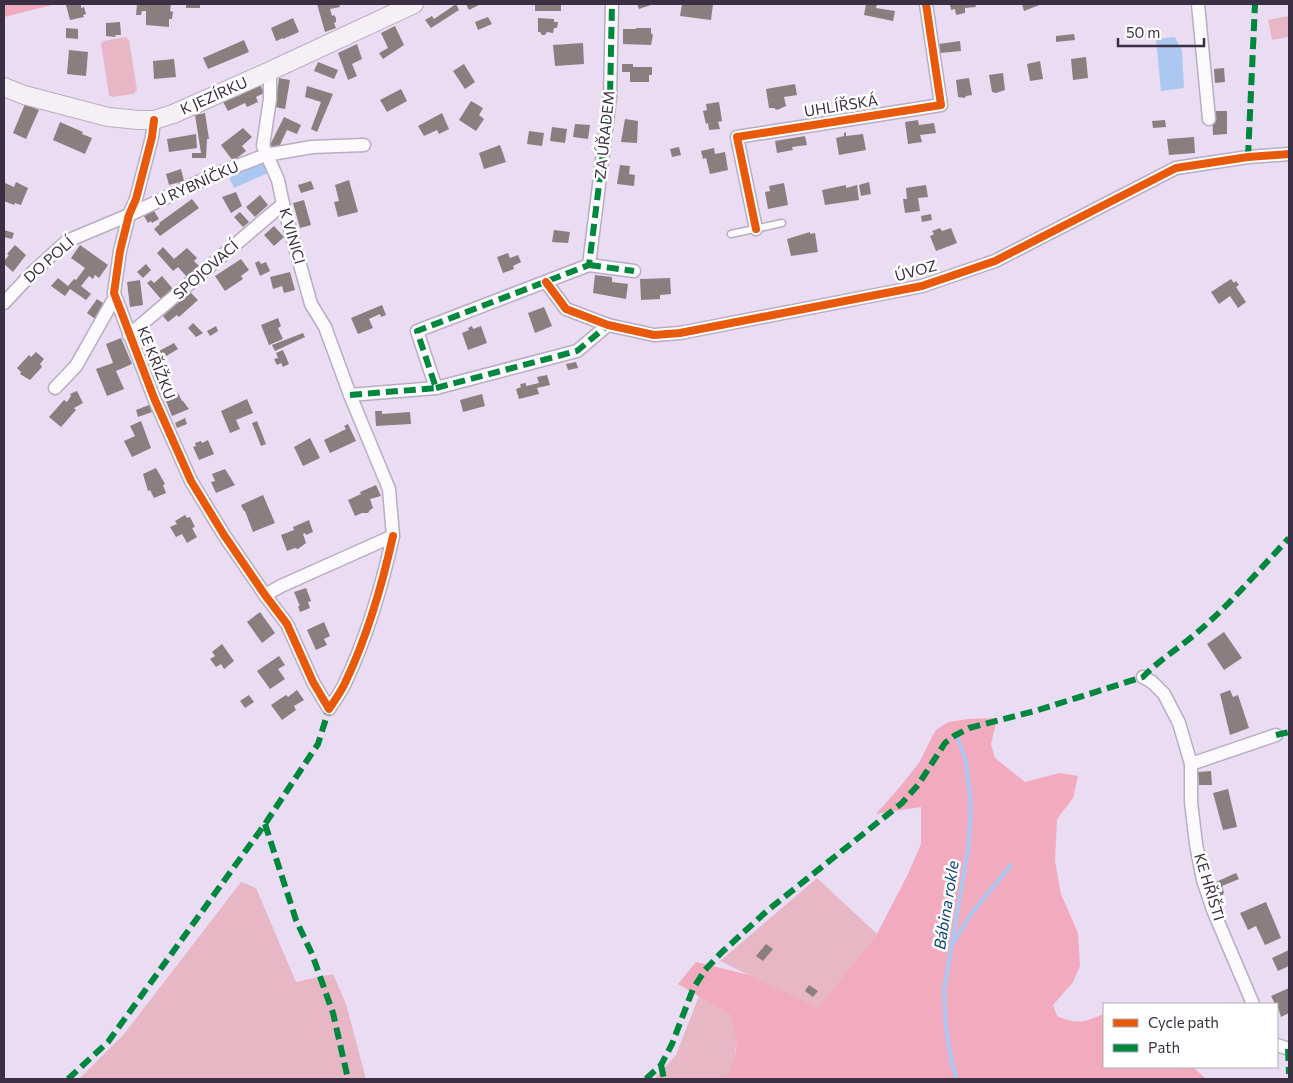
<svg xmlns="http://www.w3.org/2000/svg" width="1293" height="1083" font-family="Commissioner,sans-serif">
<rect width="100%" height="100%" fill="#eadcf3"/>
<g fill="#e8b7c6">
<path d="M1289,16V37L1272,40L1268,20Z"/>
<path d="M126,37L129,40L137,90L134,94L112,97L109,95L101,44L103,41Z"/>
<path d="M817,878L877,934L818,1009L720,961Z"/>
<path d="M241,882L256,888L296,982L333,974L346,1004L366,1079H79L124,1034Z"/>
<path d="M699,996L729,1014L737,1037L734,1061L724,1079H654L676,1055Z"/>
</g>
<g fill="#f1aabe">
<path d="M4,4H56L4,17Z"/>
<path d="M997,718L991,744L995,758L1025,782L1060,773L1078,776L1073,798L1057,819L1055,861L1061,894L1078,933L1080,966L1073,982L1053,1005L1057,1016C1078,1025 1084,1022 1104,1014V1067H1193L1206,1079H724C740,1052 739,1043 729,1014L678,984L696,962L749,975L818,1008L877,934L908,874L921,844V807L876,814L899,788L919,763L933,735L937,729L949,722L968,719Z"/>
</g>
<g fill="#acc8f1">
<path d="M1175,37L1182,51L1184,88L1161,91L1156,39Z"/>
<path d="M262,160L268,173L234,188L228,175Z"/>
</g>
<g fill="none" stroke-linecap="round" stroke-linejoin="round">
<g stroke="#acc8f1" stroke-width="4">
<path d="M956,734L966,761L971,807L968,850L944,990L946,1028L952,1064L957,1079"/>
<path d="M953,943L971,914L1011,865"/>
</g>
</g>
<g fill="#8b7e7f">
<path d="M69,4H81V8L84,7L86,14L83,15L84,17L70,20L66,5Z"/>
<path d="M137,4H171L170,11L173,12L172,19H169V27L146,25V11H142L141,15H136Z"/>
<rect x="186" y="4" width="14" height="4"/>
<path d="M317,4H339L340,7L330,9L332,16L334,15L336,18V22L334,23L336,28L325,32Z"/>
<path d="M456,4L459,10L431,28L425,20L432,16L434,19Z"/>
<path d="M466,4H481L469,10Z"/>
<rect x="535" y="4" width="26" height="7"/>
<path d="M637,4H654L639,9Z"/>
<path d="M682,4H713L711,20L680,16Z"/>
<path d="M866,4H877L876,8L895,11L893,21L864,15Z"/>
<path d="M950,4H975L976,7L965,8V13L956,15L955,9L951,10Z"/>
<path d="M1022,4H1042L1024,11Z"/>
<path d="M488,17L492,24L478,30L475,22Z"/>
<path d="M293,18L299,32L283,39V38L276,41L271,28Z"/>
<path d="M538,18L554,19V22H558L557,28H554L553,33L547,32L545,35H542L540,32H538Z"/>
<path d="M120,22L121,35H115L116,37L106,36V23Z"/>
<path d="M395,26L404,45L383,59L379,53L388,48L381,33Z"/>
<path d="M66,28L78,29V39L66,38Z"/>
<path d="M636,28H651V33L653,35L651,45L623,44V29H636Z"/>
<path d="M1074,34L1075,40L1056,42V36Z"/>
<path d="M244,40L249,52L208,69L203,58Z"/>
<path d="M960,41L961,51L940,53L939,44Z"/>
<path d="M583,43L584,64L555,66L553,45Z"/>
<path d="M357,44L362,59L352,64L357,76L348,80L338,53Z"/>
<path d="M69,50L88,52L86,76L67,74Z"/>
<path d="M1086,57L1088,78L1073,80L1071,59Z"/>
<path d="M174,59L176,77L154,79L153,61Z"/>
<path d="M1040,61L1043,79L1030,81L1027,64Z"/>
<path d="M318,62L338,70L334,79L314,71Z"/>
<path d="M464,64L475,82L465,89L453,71Z"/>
<path d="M622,64H633V67H652V75H649V82H630V72H622Z"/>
<path d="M1224,68L1225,82L1215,83L1214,69Z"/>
<path d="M1003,73L1005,90L996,93L992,92L989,75Z"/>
<path d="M279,78L290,80L285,109L275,107Z"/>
<path d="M969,78L972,95L966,96L965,98L958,97L956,80Z"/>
<path d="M260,84L264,93L256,97L258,102L247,107L245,103L228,111L223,102Z"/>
<path d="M795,84L797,95L784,97L786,106L777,110L774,108H769L766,89Z"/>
<path d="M307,86L333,94L317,132L311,129L321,102L305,97Z"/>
<path d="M401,89L407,101L387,112L380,100Z"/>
<path d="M471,101L483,108L479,115L484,119L476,131L459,120Z"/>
<path d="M719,102L722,121L718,122L720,129L709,130L708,123L706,124L703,111L707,110L706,104Z"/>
<path d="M25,104L39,110L26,139L13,133Z"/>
<path d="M1212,111H1227V134L1213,135Z"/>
<path d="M205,113L209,139H207L206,158H192V153H201L195,115Z"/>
<path d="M442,113L449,129L439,134L437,130L424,136L418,126Z"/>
<path d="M284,117L301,125L297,134L287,130L278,149L270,145Z"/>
<path d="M625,119L638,121L637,143L621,142Z"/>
<path d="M918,120L919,125L934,123L936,133L920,135L922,142L908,144L905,122Z"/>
<path d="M1165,120L1166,127L1153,128L1152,121Z"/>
<path d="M60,122L83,132L82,134L92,138L85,154L53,140Z"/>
<path d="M575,124L590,125L588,139L573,137Z"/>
<path d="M552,127L567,129L565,143L550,141Z"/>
<path d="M243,128L252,137L242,146L246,151L233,161L221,145Z"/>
<path d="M529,131L544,133L542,146L527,144Z"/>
<path d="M846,132V136L863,134L866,150L839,155L836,138L844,136V133Z"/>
<path d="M196,134L197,148L169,152L167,139Z"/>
<path d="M805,136L807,145L792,147L793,150L777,153L775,141Z"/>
<path d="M1194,137L1195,153L1169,155L1167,139Z"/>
<path d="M500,145L506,162L484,169L479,153Z"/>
<path d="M679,147L681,155L672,157L670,149Z"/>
<path d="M714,148L715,154L725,152L728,170L710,174L706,158L703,159L701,151Z"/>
<path d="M620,165L630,166L629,174L635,175L634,186L617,184Z"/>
<path d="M181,169L184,181L169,185L166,174Z"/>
<path d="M349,180L358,212L338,217L334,202L339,201L335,185Z"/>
<path d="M311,181L314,189L301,193L298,185Z"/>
<path d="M16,182L28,188L21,205L15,203L14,205L4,201V186L5,183L14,187Z"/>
<path d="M869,182L871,194L861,196L859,185Z"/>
<path d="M784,183L788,205L768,209L765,192L770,191L769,186Z"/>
<path d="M846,185V188L857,185L859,200L825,205L822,190Z"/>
<path d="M926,185L928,197L918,198L920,211L905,213L903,199H907L906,188Z"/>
<path d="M236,192L242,206L231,213L222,197Z"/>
<path d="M260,195L268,205L255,217L246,207Z"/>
<path d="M192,199L199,208L160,236L154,229L160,224L159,223Z"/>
<path d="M304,200L311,225L300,228L293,203Z"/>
<path d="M154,211L159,219L152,223L151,221L148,223L144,216Z"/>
<path d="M240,212L249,222L243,227L234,217Z"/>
<path d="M931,214L932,220L922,222L921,216Z"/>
<path d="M274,226L284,237L274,246L264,235Z"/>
<path d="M940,228L942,231L951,228L957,243L936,251L930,236L934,234L932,231Z"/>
<path d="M4,230L14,233L12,239L4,237Z"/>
<path d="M554,230L570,232L568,243L552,242Z"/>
<path d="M810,232V234L815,233L818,252L791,256L787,239Z"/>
<path d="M15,245L26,255L13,272L4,264V261L9,255L7,254Z"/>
<path d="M80,245L108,265L99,278L95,275L93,279L89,276L81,286L91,294L86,300L70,289L65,296L51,286L58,278L68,286L74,279L76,280L85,268L71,258Z"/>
<path d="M163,247L174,259L187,248L197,258L194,261L199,266L187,277L178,267L173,271L157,253Z"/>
<path d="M508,253L510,258L518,255L521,262L513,266L514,269L503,273L497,257Z"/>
<path d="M241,259L249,270L241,276L243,279L225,291L215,276Z"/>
<path d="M259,261L261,264L266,262L270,271L260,276L255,263Z"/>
<path d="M146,264L151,270L143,278L137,272Z"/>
<path d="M290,272L295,290L284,293L282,286L273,289L270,277Z"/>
<path d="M595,275L612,277V282L628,284L626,299L593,293Z"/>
<path d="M162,276L173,289L161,299L147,283L151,280L154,283Z"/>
<path d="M670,278L671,294L660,295V299L641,300L640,279Z"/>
<path d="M1231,279L1234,283L1236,281L1239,285L1236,287L1246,302L1238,308L1230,296L1219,304L1211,292Z"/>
<path d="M140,280L143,305L130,307L127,282Z"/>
<path d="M190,292L198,300L179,317L177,315L168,322L163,316Z"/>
<path d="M97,299L103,303L102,313L98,321L87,313Z"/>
<path d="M382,305L386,315L381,317L380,314L369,319L373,328L358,334L351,318Z"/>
<path d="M544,307L552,326L535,333L528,313Z"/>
<path d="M278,318L281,326L278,328L283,339L269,345L261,325Z"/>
<path d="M193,323L203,333L196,337L188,328Z"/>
<path d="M216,326L218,331L210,336L207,331Z"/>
<path d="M472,326L473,329L481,326L487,343L468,350L462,333L469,330L468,328Z"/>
<path d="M147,330L160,361L150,365L138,337Z"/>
<path d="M303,333L305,337L275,351L272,345Z"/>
<path d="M121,338L132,364L116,371L124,389L107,396L96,369L113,363L106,344Z"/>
<path d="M174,343L178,349L163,358L159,351Z"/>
<path d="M283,350L289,364L283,367L281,363L277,365L274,359L278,358L276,353Z"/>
<path d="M36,352L44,359L40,364L42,367L30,380L20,374L21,372L17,368L29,355L31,357Z"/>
<path d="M576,362L578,368L568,370L566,364Z"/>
<path d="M547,375L550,385L537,388L539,394L519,399L516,389L521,387L520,384L526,383V386L539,383L537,377Z"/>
<path d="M77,391L83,403L74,408L76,410L61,427L49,417L64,400L67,402L71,396L70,394Z"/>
<path d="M178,393L182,401H183L189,409L172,416L166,401L171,399L170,396Z"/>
<path d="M482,394L485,406L463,412L460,400Z"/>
<path d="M247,399L253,413L236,420L240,429L230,433L221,411Z"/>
<path d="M149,405L152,412L138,417L136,410Z"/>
<path d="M375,411H382V414L410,412L411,424L376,426Z"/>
<path d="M185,418L187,424L177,428L175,423Z"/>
<path d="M141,421L151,448L132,457L124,441L135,436L130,426Z"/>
<path d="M257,421L266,444L261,446L252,423Z"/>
<path d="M348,424L356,441L330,453L324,440L346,429L344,426Z"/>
<path d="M310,438L320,458L303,466L294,447Z"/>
<path d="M208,440L214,454L199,460L193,447L196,446L195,443L201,441L202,443Z"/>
<path d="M156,468L165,484L163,485L166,493L154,498L150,490L148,491L143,474Z"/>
<path d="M225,469L235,485L216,493L211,482L215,481L212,474Z"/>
<path d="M376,485L381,496L370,499L373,508L370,510L368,513H362L355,516L348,500L361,494L360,492Z"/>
<path d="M263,495L275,523L253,532L245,511H244L241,505Z"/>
<path d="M185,515L187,518L190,517L195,527L192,528L197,537L187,543L182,534L176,537L170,527L177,524L175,521Z"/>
<path d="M309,520L313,532L306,535L305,533L303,534L306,543L298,549L295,548L287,551L281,535L294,530L293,527Z"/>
<path d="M306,588L311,601L308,602L310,608L300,612L298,606H300L294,592Z"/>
<path d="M260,612L275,633L262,643L247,622Z"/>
<path d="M324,622L330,636L324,639L327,645L316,650L307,630Z"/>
<path d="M1224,632L1242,658L1224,670L1207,644Z"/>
<path d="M222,644L234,661L224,669L221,664L216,667L210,659L215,656L212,652Z"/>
<path d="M279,656L285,665L278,669L285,679L270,689L257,671Z"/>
<path d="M297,690L304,700L294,706L296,710L282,720L271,705L286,695L288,697Z"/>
<path d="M1230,690L1233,697L1238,695L1249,728L1230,735L1220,694Z"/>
<path d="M249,695L254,702L245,708L240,701Z"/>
<path d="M1211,771L1212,785H1199L1198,772Z"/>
<path d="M1228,789L1237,827L1223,830L1213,793Z"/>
<path d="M1236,873L1239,879L1222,886L1224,893L1220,898L1214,897L1209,885Z"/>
<path d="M1266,902L1281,938L1265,945L1256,926L1248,930L1240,913Z"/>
<path d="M766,944L773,949L763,961L756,956Z"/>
<path d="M1289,950V966L1278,971L1272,958Z"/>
<path d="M809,985L818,991L813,997L805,991Z"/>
<path d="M1289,988V1013L1281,1017L1277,1004H1275L1271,996Z"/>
</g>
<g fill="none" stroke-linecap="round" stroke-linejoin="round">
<defs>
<path id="lane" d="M731,234L782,223"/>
<g id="street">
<path d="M1198,4L1209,119"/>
<path d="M154,120L152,137L136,199L129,215L120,251L114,293L154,398L191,481L224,535L265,595L287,624L313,682L329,709C334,701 341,692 345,683C367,637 382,586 393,536"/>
<path d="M756,229L737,137L941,105L926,4"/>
<path d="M589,265L634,271"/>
<path d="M546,282L566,309L608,325L654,335L680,333L922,286L995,261L1176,168L1248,157L1289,154"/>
<path d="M4,303L34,271L67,241L129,215L213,175L266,155L312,147L364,145"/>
<path d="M129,335L283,204"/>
<path d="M55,388L76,366L115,297"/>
<path d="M436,388L577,351L608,325"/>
<path d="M350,395L436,388L417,331L589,265L610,97L612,4"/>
<path d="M265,595L281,586L393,536L389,489L350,395L325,327L311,304L283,204L278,180L263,146L270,99V71"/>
<path d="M1143,677L1152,682L1164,694L1179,723L1191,764V802L1196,844L1203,880L1213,910L1253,1004"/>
<path d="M1191,764L1276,735"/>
<path d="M1277,1045L1289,1049"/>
</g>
<path id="secondary" d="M4,87L24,95L108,117L138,120H154L173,114L270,71L414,4"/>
</defs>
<use href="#lane" stroke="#b9adc1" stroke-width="9"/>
<use href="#street" stroke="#b9adc1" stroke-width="15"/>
<use href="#secondary" stroke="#b9adc1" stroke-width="20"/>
<path stroke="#e2dee5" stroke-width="2" stroke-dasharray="2.5 2.5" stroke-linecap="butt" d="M427,8L436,4"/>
<use href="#lane" stroke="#fcfafd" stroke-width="6"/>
<use href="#street" stroke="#fcfafd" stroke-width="12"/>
<use href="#secondary" stroke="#f4f0f6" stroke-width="18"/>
<g stroke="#00873e" stroke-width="6" stroke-dasharray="12 6" stroke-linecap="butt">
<path d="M1248,157L1255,4"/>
<path d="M589,265L634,271"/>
<path d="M436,388L577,351L608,325"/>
<path d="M350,395L436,388L417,331L589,265L610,97L612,4"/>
<path d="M1276,735L1289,732"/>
<path d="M265,824L296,920L312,954L333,1013L348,1079"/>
<path d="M1288,1049L1289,1074"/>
<path d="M661,1065L664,1079"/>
<path d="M68,1079L108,1042L265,824L318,744L329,709"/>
<path d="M646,1079L661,1065L672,1044L693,989L705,970L721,953L768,910L902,803L918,785L945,743L954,736L969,728L1035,711L1143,677C1158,661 1176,650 1193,636C1228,607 1258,571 1289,538"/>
</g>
<defs>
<g id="cycleway">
<path d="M154,120L152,137L136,199L129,215L120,251L114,293L154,398L191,481L224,535L265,595L287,624L313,682L329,709C334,701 341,692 345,683C367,637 382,586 393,536"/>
<path d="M756,229L737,137L941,105L926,4"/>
<path d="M546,282L566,309L608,325L654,335L680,333L922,286L995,261L1176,168L1248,157L1289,154"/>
</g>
</defs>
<use href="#cycleway" stroke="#fff" stroke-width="11"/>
<use href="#cycleway" stroke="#e8590c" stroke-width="8"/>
</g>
<g text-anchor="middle" stroke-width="5" stroke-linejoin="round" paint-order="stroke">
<g font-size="15" fill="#3b2f43" stroke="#fff">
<text transform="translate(214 96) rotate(-24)" y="5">K JEZÍRKU</text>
<text transform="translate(841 106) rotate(-9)" y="5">UHLÍŘSKÁ</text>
<text transform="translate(605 135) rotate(-84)" y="5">ZA ÚŘADEM</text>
<text transform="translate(197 184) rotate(-24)" y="5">U RYBNÍČKU</text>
<text transform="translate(292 236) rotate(74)" y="5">K VINICI</text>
<text transform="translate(49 260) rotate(-41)" y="5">DO POLÍ</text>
<text transform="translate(206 270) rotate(-41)" y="5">SPOJOVACÍ</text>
<text transform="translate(916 271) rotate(-15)" y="5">ÚVOZ</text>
<text transform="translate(156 363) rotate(68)" y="5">KE KŘÍŽKU</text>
<text transform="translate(1209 887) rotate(73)" y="5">KE HŘIŠTI</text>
</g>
<g font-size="16" font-style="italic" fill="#084175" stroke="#fff">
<text transform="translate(946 905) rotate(-81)" y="6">Bábina rokle</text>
</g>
</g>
<rect width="1293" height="1083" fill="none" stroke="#3b2f43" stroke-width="10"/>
<rect x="1103" y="1003" width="175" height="65" fill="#ffffff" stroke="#b1acb4"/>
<rect x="1113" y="1019" width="25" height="8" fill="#e8590c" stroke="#b1acb4"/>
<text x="1148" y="1028" font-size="15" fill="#3b2f43">Cycle path</text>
<rect x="1113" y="1044" width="25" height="8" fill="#00873e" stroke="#b1acb4"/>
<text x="1148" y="1053" font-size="15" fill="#3b2f43">Path</text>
<path d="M1118 38v8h86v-8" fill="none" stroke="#3b2f43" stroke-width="2.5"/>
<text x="1126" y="38" font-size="15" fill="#3b2f43" stroke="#ffffff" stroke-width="4" paint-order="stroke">50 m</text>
</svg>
